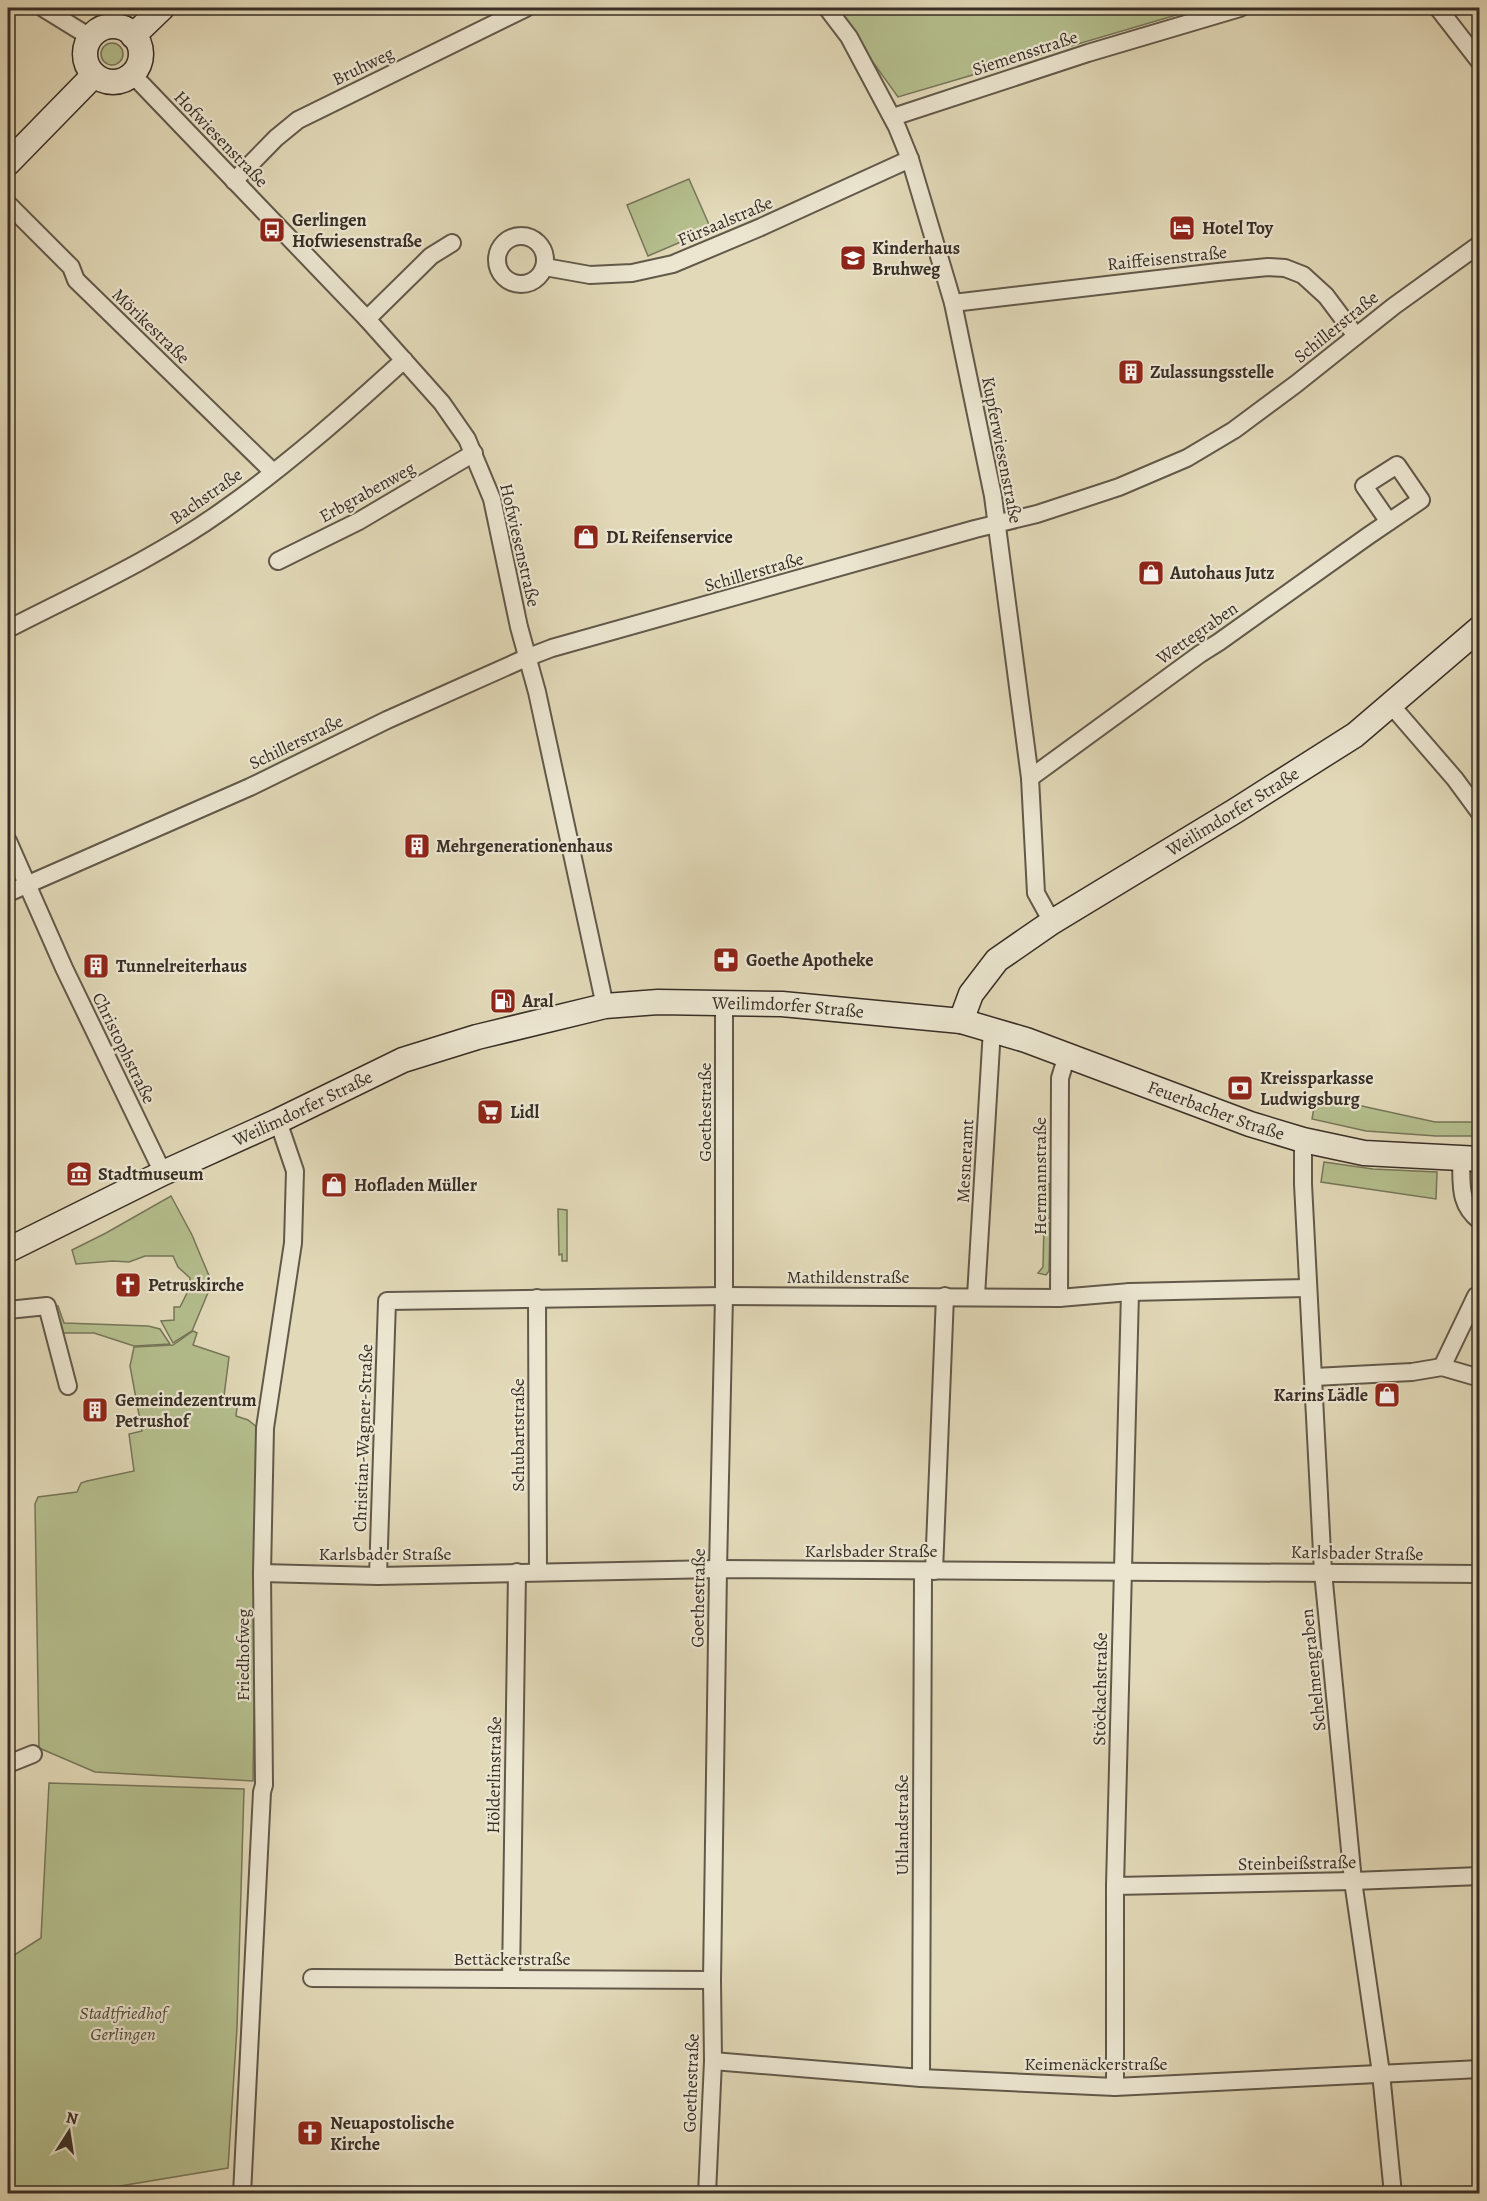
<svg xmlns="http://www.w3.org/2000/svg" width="1487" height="2201" font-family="Alegreya,serif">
<rect width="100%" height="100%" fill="#e2d9b8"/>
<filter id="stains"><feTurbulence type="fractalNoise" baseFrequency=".00333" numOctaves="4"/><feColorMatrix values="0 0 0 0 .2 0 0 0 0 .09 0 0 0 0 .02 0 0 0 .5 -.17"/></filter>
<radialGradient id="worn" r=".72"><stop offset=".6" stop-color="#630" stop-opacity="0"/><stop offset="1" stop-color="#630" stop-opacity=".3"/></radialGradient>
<g fill="#b5bf8e" stroke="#76765a" stroke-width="1.5">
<path d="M834,8H1200L898,97Z"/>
<circle cx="112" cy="54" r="11"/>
<path d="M689,179L711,229L648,256L627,205Z"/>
<path d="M1316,1096L1435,1122H1479V1136H1436L1366,1131L1312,1119Z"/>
<path d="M1324,1162L1373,1169L1437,1172L1436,1199L1321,1182Z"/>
<rect x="1043" y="1184" width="7" height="34"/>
<path d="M171,1196L192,1235L212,1283L192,1331L173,1343L161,1321L174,1320V1307H180L189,1289L190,1278L178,1267L173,1256H145L129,1262L113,1261L76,1264L72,1250L106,1233Z"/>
<path d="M558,1209L567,1210V1261H562V1254L559,1255Z"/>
<path d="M1044,1223H1050L1049,1271L1046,1275L1038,1273L1043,1267Z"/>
<path d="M58,1306L64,1323L148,1326L160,1329L170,1344L134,1346L94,1333H63L54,1307Z"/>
<path d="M193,1331L197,1333L193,1345L229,1357L224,1396L238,1399L236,1416L248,1420L258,1428L253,1781L95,1772L39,1748L35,1504L38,1497L77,1492L81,1483L87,1481L134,1471L129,1434L142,1431L130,1366L134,1347L173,1345Z"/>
<path d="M49,1783L244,1789L237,2028L228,2168L78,2193H8V1959L41,1938Z"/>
</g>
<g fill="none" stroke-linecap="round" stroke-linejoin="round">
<defs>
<g id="minor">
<path d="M43,8L90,37"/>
<path d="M827,8L849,37L897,127L910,159L953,303L993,496L1030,778L1036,893L1052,922"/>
<path d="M1438,8L1480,62"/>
<path d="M132,74L367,319L442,403L467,439L492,499L519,627L537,692L605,1006"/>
<path d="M893,117L1088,53L1240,8"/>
<path d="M234,181L276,138L298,120L526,8"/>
<path d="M8,204L71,267L76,280L273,472"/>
<circle cx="521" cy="260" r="24"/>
<path d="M545,267L590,275L632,273L673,264L761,227L910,159"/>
<path d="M953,303L1218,272L1268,267L1285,268L1303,275L1326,296L1356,336"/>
<path d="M367,319L431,256L452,243"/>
<path d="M278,561L359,521L474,453"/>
<path d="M8,629C80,592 156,558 222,511C287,465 346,413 404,360"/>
<path d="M1391,705L1455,779L1480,813"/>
<path d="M1030,778L1200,654L1219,642L1368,536L1421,500L1397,465L1364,486L1389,522"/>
<path d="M8,841L64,968L163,1173"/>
<path d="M8,893L250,787L387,720L526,658L552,648L975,529L1037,514L1119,487L1187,458L1234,430L1296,384L1394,306L1480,244"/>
<path d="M1303,1140V1184L1323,1572L1353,1881L1381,2073L1393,2194"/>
<path d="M1461,1159C1462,1184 1458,1204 1480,1221"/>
<path d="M976,1296L992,1029"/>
<path d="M1476,1296L1442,1367L1480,1378"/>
<path d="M537,1298L538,1572"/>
<path d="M1059,1298L1060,1078L1067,1055"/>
<path d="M8,1310L47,1306L68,1386"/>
<path d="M1314,1377L1412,1372L1442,1367"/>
<path d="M934,1571L945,1296"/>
<path d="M262,1573L378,1576L718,1569L1480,1574"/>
<path d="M378,1576L387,1301L724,1296L1059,1298L1130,1292L1308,1288"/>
<path d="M8,1762H13L33,1754"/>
<path d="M1115,1886L1353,1881L1480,1876"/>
<path d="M312,1978L712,1980"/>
<path d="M511,1979L517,1572"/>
<path d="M713,2061L921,2078L1115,2087L1480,2069"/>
<path d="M921,2078L923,1572"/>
<path d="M1115,2087V1886L1130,1292"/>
<path d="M242,2194L262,1792L264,1785L262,1573L265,1428L293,1243L295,1171L278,1121"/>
<path d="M707,2194L713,2061L712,1980L718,1569L724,1296V1002"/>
</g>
<g id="secondary">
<circle cx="113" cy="54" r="28"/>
<path d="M133,36L162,8"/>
<path d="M8,163L94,75"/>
<path id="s1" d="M961,1021L971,994L997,960L1052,922L1235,811L1355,735L1480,628"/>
<path id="s2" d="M8,1250L163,1173L278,1121L403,1060L477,1037L605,1006L658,1002L782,1004L961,1021L1026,1040L1250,1124L1303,1140L1364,1153L1480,1159"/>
</g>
</defs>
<use href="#minor" stroke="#62594a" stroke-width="20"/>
<use href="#secondary" stroke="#382e26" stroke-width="27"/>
<use href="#minor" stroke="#ece6d1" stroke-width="16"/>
<use href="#secondary" stroke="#ece6d1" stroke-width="24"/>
</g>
<defs>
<symbol id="hotel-square" viewBox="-11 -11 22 22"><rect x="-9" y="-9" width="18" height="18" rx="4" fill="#8f2418" stroke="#ece6d1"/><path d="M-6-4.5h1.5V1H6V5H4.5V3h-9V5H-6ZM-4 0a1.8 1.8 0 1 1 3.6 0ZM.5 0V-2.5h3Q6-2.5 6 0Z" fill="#fff"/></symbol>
<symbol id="bus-square" viewBox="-11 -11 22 22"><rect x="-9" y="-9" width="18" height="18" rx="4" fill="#8f2418" stroke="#ece6d1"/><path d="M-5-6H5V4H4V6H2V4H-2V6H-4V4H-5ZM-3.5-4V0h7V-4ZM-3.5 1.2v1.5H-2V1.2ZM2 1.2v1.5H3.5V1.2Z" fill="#fff"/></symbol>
<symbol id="school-square" viewBox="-11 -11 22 22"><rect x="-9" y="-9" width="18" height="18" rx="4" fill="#8f2418" stroke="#ece6d1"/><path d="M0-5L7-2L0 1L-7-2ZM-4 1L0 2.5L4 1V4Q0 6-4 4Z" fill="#fff"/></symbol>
<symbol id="building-square" viewBox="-11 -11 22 22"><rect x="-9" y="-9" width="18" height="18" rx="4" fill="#8f2418" stroke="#ece6d1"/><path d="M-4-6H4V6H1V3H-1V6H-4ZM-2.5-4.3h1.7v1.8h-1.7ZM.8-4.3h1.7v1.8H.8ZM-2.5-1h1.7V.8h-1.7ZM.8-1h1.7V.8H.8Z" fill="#fff"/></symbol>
<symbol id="shop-square" viewBox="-11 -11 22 22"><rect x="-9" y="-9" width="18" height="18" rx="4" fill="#8f2418" stroke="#ece6d1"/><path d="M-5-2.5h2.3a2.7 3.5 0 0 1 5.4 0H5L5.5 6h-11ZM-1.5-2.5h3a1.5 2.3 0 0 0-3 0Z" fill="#fff"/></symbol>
<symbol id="pharmacy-square" viewBox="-11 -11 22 22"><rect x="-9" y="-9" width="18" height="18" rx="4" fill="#8f2418" stroke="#ece6d1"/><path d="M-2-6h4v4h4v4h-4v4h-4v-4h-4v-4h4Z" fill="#fff"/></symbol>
<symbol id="fuel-square" viewBox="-11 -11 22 22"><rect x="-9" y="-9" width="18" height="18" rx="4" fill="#8f2418" stroke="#ece6d1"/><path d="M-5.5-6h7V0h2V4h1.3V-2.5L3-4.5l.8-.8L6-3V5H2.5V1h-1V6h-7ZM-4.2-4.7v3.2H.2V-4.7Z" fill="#fff"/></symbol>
<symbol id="bank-square" viewBox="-11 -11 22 22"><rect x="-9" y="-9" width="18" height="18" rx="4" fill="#8f2418" stroke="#ece6d1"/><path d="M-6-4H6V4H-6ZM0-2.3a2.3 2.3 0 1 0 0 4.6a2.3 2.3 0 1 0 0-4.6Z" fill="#fff"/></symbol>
<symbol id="supermarket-square" viewBox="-11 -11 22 22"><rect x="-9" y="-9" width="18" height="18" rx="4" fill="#8f2418" stroke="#ece6d1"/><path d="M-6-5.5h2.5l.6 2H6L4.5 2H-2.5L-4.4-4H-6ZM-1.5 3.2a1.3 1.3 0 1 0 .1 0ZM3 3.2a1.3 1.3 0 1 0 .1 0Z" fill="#fff"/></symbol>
<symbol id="museum-square" viewBox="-11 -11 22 22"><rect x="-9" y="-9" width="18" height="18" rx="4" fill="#8f2418" stroke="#ece6d1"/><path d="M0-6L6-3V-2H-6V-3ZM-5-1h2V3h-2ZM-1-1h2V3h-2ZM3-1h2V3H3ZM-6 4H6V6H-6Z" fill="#fff"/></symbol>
<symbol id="church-square" viewBox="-11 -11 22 22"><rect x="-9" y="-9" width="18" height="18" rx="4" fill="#8f2418" stroke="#ece6d1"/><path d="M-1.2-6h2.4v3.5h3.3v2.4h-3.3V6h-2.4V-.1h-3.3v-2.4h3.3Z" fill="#fff"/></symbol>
</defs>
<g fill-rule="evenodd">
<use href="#hotel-square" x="1167" y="213" width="30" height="30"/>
<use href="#bus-square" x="257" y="215" width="30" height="30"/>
<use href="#school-square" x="838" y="243" width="30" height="30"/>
<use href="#building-square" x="1116" y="357" width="30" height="30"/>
<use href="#shop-square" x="571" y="522" width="30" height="30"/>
<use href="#shop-square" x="1136" y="558" width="30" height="30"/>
<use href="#building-square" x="402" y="831" width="30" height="30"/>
<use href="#pharmacy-square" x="711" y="945" width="30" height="30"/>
<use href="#building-square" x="81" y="951" width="30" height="30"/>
<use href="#fuel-square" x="488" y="986" width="30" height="30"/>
<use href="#bank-square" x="1225" y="1073" width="30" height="30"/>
<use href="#supermarket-square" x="475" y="1097" width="30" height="30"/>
<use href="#museum-square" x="64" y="1159" width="30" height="30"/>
<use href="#shop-square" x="319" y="1170" width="30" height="30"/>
<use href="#church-square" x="113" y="1270" width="30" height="30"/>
<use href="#shop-square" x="1372" y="1380" width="30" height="30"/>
<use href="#building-square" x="80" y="1395" width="30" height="30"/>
<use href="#church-square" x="295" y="2118" width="30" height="30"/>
</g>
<g text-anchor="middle" stroke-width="4.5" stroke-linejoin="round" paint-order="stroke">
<g font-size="18" fill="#382e26" stroke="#ece6d1">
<text transform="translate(1025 53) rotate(-18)" y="6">Siemensstraße</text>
<text transform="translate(363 66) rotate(-26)" y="6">Bruhweg</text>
<text transform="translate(221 139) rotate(46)" y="6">Hofwiesenstraße</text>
<text transform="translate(725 221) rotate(-23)" y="6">Fürsaalstraße</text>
<text transform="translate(1167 258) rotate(-6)" y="6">Raiffeisenstraße</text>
<text transform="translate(151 326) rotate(44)" y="6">Mörikestraße</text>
<text transform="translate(1336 327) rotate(-39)" y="6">Schillerstraße</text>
<text transform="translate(1002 450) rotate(79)" y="6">Kupferwiesenstraße</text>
<text transform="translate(367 492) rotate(-29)" y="6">Erbgrabenweg</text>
<text transform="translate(206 496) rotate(-35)" y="6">Bachstraße</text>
<text transform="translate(520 545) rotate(77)" y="6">Hofwiesenstraße</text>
<text transform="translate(754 572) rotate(-16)" y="6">Schillerstraße</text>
<text transform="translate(1197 633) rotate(-35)" y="6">Wettegraben</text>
<text transform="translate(296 742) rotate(-26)" y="6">Schillerstraße</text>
<text dy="6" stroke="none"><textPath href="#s1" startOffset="350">Weilimdorfer Straße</textPath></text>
<text dy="6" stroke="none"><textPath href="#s2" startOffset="831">Weilimdorfer Straße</textPath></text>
<text transform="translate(124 1048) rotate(64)" y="6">Christophstraße</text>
<text dy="6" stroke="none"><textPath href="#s2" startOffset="327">Weilimdorfer Straße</textPath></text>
<text dy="6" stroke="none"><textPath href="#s2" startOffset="1275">Feuerbacher Straße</textPath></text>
<text transform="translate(705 1112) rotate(-90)" y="6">Goethestraße</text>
<text transform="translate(965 1161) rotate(-87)" y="6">Mesneramt</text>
<text transform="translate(1040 1176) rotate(-90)" y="6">Hermannstraße</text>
<text x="848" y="1283">Mathildenstraße</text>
<text transform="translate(518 1435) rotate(-90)" y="6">Schubartstraße</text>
<text transform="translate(363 1438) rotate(-88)" y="6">Christian-Wagner-Straße</text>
<text x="871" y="1557">Karlsbader Straße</text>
<text transform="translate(1357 1553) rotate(1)" y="6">Karlsbader Straße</text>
<text x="385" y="1560">Karlsbader Straße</text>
<text transform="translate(698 1598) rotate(-89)" y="6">Goethestraße</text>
<text transform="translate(243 1655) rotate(-90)" y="6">Friedhofweg</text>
<text transform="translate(1313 1670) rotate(-96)" y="6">Schelmengraben</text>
<text transform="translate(1100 1689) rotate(-89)" y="6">Stöckachstraße</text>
<text transform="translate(494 1775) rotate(-89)" y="6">Hölderlinstraße</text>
<text transform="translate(902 1825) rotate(-90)" y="6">Uhlandstraße</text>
<text transform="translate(1297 1863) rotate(-1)" y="6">Steinbeißstraße</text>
<text x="512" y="1965">Bettäckerstraße</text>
<text x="1096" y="2070">Keimenäckerstraße</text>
<text transform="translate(691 2083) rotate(-88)" y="6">Goethestraße</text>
</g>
<g font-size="18" font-weight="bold" fill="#382e26" stroke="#ece6d1" text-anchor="start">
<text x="292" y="226">Gerlingen<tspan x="292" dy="21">Hofwiesenstraße</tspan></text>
<text x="1202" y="234">Hotel Toy</text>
<text x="872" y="254">Kinderhaus<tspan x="872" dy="21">Bruhweg</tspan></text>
<text x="1150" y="378">Zulassungsstelle</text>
<text x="606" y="543">DL Reifenservice</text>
<text x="1170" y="579">Autohaus Jutz</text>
<text x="436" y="852">Mehrgenerationenhaus</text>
<text x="746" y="966">Goethe Apotheke</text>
<text x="116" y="972">Tunnelreiterhaus</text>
<text x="522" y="1007">Aral</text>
<text x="1260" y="1084">Kreissparkasse<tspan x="1260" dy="21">Ludwigsburg</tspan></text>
<text x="510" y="1118">Lidl</text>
<text x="98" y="1180">Stadtmuseum</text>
<text x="354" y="1191">Hofladen Müller</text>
<text x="148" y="1291">Petruskirche</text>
<text x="1368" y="1401" text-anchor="end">Karins Lädle</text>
<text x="115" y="1406">Gemeindezentrum<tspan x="115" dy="21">Petrushof</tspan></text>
<text x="330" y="2129">Neuapostolische<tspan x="330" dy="21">Kirche</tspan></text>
</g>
<g font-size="18" font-style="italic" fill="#514b3b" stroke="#ece6d1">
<text x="123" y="2019">Stadtfriedhof<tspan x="123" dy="21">Gerlingen</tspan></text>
</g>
</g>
<rect width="1487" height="2201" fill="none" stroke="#e2d9b8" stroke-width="30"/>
<rect x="9" y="9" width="1469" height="2183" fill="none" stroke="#382e26" stroke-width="3"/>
<rect x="15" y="15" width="1457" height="2171" fill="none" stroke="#382e26" stroke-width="1.5"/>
<g transform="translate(69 2132) rotate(12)" stroke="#ece6d1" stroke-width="4.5" paint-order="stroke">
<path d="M0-4.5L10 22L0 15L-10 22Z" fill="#382e26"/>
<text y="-9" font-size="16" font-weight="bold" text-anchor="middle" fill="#382e26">N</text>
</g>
<rect width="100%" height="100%" filter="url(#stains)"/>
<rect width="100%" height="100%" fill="url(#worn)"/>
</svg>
